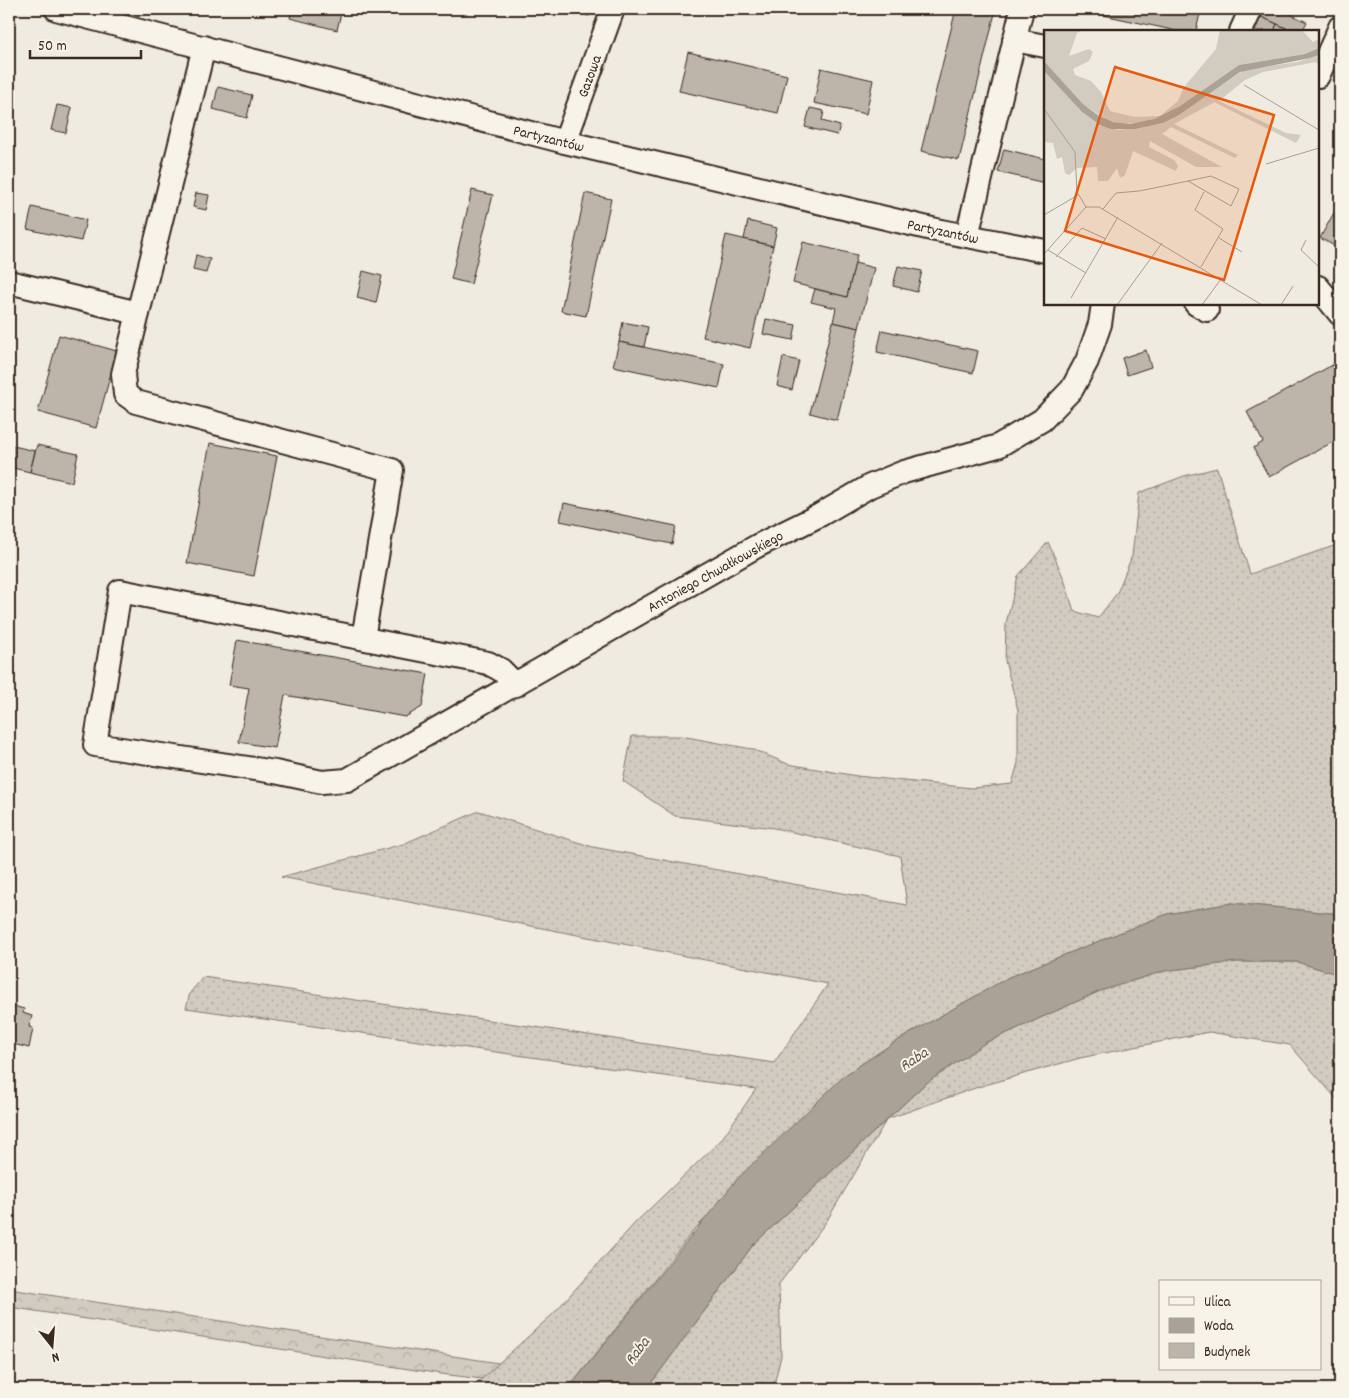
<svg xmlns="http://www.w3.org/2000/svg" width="1349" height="1398" font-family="Dekko,sans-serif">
<defs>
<pattern id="grass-dots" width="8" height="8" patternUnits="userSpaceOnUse" patternTransform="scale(1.25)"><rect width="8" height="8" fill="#d1cbc0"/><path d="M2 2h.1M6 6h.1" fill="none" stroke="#b4aea5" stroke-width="1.8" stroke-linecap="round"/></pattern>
<pattern id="forest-crowns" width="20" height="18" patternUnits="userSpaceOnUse" patternTransform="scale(1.25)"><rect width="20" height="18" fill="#d1cbc0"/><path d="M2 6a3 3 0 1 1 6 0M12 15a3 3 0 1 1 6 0" fill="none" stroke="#b4aea5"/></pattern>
</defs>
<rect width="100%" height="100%" fill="#efebe0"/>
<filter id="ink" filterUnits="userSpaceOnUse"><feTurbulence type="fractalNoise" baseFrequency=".02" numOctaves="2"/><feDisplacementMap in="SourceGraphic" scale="10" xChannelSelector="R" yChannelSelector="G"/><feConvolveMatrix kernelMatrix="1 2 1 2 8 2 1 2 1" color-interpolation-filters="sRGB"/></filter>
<g filter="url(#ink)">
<g fill="url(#grass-dots)" stroke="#867a6f">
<path d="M1217,468L1250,574L1340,544V914L1232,903L1167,914L1009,977L895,1042L845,1075L694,1230L568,1389H470L553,1314L635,1223L721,1140L756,1089L186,1008L190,993L203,977L774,1063L828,984L281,877L403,844L479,811L593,847L907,905L900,856L774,828L675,816L623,781L632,736H681L752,749L788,764L857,776L972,788L1012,784L1018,763V710L1005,661L1006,623L1018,576L1048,542L1064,579L1074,611L1098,618L1117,593L1132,556L1139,493L1184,476Z"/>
<path d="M1236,962H1297L1340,975V1103L1290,1045L1209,1032L1080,1058L978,1087L887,1119L826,1222L779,1284L781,1356L773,1389H647L753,1245L925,1084L985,1043L1100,991L1164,971Z"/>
</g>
<path fill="url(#forest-crowns)" stroke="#867a6f" d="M9,1289L499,1363L482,1379L441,1374L9,1307Z"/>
<path fill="#aaa296" stroke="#7e7266" d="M1232,903L1340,914V975L1297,962H1236L1164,971L1100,991L985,1043L925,1084L753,1245L647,1389H568L738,1178L845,1075L895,1042L1009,977L1167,914Z"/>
<g fill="#bdb5aa" stroke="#3b2a1e">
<path d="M292,9H342L337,30L290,18Z"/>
<path d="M569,9H590L589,16L568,11Z"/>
<path d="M956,9H996L959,160L921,151Z"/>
<path d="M1076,9H1201L1196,31H1177Z"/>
<path d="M1260,9H1279L1307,22L1302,31H1293L1257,15Z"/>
<path d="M1257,15L1277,24L1274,31H1250Z"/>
<path d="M1277,24L1292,31H1274Z"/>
<path d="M9,43L13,44L9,63Z"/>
<path d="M688,52L787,75L778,113L679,91Z"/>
<path d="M821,68L873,80L866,114L814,103Z"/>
<path d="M218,87L252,95L247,118L213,109Z"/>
<path d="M57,105L72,108L66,133L51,130Z"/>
<path d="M810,108L824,111L822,121L840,126L837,135L805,127Z"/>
<path d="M1004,149L1045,159V183L998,172Z"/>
<path d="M472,190L493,195L471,284L451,279Z"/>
<path d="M196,193L209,195L206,210L193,207Z"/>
<path d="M585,193L611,199L586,316L561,311Z"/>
<path d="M1340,202V249L1320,238Z"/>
<path d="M32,207L86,220L81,241L27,229Z"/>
<path d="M748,221L777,228L773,246L744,239Z"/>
<path d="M726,235L773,246L750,348L703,337Z"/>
<path d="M803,242L857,255L847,297L793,283Z"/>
<path d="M196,255L210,259L206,273L193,270Z"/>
<path d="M855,263L874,268L859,328L833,322L836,308L811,302L815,289L847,297Z"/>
<path d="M898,266L922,271L917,292L893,286Z"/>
<path d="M363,271L382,276L376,303L357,298Z"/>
<path d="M766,319L796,325L793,340L763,334Z"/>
<path d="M623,322L648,327L644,347L619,342Z"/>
<path d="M833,322L859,328L837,420L810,413Z"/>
<path d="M882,330L978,351L973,373L877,352Z"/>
<path d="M59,335L117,351L96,428L38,412Z"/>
<path d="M619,342L724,364L719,388L613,366Z"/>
<path d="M1146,350L1151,367L1127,375L1122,358Z"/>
<path d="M783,357L799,361L792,390L777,386Z"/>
<path d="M1334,364L1340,376V438L1269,477L1253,448L1263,442L1247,412Z"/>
<path d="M210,443L277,456L254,576L187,563Z"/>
<path d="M9,445L35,451L30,472L9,467Z"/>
<path d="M37,445L78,454L72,482L30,472Z"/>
<path d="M564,503L676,526L672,544L560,521Z"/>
<path d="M237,640L428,674L422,707L405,717L285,695L275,748L239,742L249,688L229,685Z"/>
<path d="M13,1006L24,1009L23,1013L32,1016L29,1027L33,1028L29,1048L9,1043V1022Z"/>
</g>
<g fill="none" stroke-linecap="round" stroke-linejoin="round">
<defs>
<g id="minor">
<path d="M56,9L565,142L936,230L1045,251"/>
<path d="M1241,31L1251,9"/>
<path d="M1014,40L1045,46"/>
<path d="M204,47L123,374L125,394L136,402L392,470L363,638"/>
<path d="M1318,76L1340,27"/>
<path d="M565,142L613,9"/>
<path d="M967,236L1022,9"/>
<path d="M9,282L138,313"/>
<path d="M1318,287L1340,314"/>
<path d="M1196,304L1207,310"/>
<path d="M516,685L501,670L488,663L120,591L95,745L275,772L322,782L347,780L757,546L820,515L870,486L904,472L998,446L1042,420L1072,389L1087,361L1100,324L1103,304"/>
</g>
</defs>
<use href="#minor" stroke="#3b2a1e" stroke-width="26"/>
<use href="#minor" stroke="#f7f3e8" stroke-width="22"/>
</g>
</g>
<g text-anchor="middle" stroke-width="4" stroke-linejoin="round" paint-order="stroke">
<g font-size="15" fill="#3b2a1e" stroke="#f7f3e8">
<text transform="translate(589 76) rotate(-70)" y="5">Gazowa</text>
<text transform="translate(549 138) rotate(14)" y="5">Partyzantów</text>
<text transform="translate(943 231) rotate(12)" y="5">Partyzantów</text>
<text transform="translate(715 571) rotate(-29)" y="5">Antoniego Chwałkowskiego</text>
</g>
<g font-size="16" font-style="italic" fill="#625448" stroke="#f7f3e8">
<text transform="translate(913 1058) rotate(-33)" y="6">Raba</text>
<text transform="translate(636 1350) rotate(-53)" y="6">Raba</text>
</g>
</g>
<g transform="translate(1044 30)">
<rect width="275" height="275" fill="#efebe0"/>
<path d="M0,0H40L33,3L25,26L45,19L49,22L45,31L29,39L31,45L47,51L57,62L66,81L91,87L116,86L134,71L140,57L172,19L176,0H258L269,12L275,9V18L261,24L195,35L136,76L110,89L101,92L78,94L62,90L39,74L0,31ZM275,25V35L272,32L219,42L201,50L180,67L130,94L194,125L191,128L127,97L118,104L178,137H152L106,111L105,117L130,130L134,136L132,141L89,121L81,145L76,148L73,138L64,151H54L53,137L33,138L25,145L21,143L18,127L13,129L9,113L0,112V41L38,82L56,95L75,100L119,93L200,40L253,32Z" fill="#d1cbc0"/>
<path d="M173,70L242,103L257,105L252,113L170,72Z" fill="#d1cbc0"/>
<path d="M275,18V25L266,28L196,42L135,85L119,93L91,99H67L56,95L38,82L0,41V31L39,74L55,86L69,92L86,94L110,89L136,76L195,35L261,24Z" fill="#aaa296"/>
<path fill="none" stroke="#a79e92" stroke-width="1" d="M200,55L275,100M0,79L31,122L33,162L42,177M222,134L275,118M59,179L72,163L95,161L110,158L144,151L167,146L195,159L187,176L144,151M0,185L34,165M175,208L198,222M262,210L257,220L275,237M4,220L42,243M0,224L42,177H55L218,275M12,227L38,198L62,209M157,237L179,199L151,180L160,162M27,268L74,187M73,275L118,213M158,275L177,249M237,275L249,256"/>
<path fill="#e8590c" fill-opacity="0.15" stroke="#e8590c" stroke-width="2.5" d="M71,37L230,85L180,250L21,201Z"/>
<rect width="275" height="275" fill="none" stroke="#3b2a1e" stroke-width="2.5"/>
</g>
<rect width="1349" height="1398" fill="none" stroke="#f7f3e8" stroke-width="30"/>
<rect x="15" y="15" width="1319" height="1368" fill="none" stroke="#3b2a1e" stroke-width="2" filter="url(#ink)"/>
<rect x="1159" y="1280" width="162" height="90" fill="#f7f3e8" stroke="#aca397"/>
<rect x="1169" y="1297" width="25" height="8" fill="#f7f3e8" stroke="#aca397"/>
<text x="1204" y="1306" font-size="15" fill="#3b2a1e">Ulica</text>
<rect x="1169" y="1318" width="25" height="15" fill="#aaa296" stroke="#aca397"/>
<text x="1204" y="1330" font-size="15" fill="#3b2a1e">Woda</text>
<rect x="1169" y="1343" width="25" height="15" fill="#bdb5aa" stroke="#aca397"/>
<text x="1204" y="1356" font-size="15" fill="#3b2a1e">Budynek</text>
<g transform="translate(52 1346) rotate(163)" stroke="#f7f3e8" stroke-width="4" paint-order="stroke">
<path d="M0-4L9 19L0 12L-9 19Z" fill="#3b2a1e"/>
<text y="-8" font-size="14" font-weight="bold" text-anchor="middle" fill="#3b2a1e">N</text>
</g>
<path d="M30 50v8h111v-8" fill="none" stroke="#3b2a1e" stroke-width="2.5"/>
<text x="38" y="50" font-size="15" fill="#3b2a1e" stroke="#f7f3e8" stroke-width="4" paint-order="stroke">50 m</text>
</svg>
